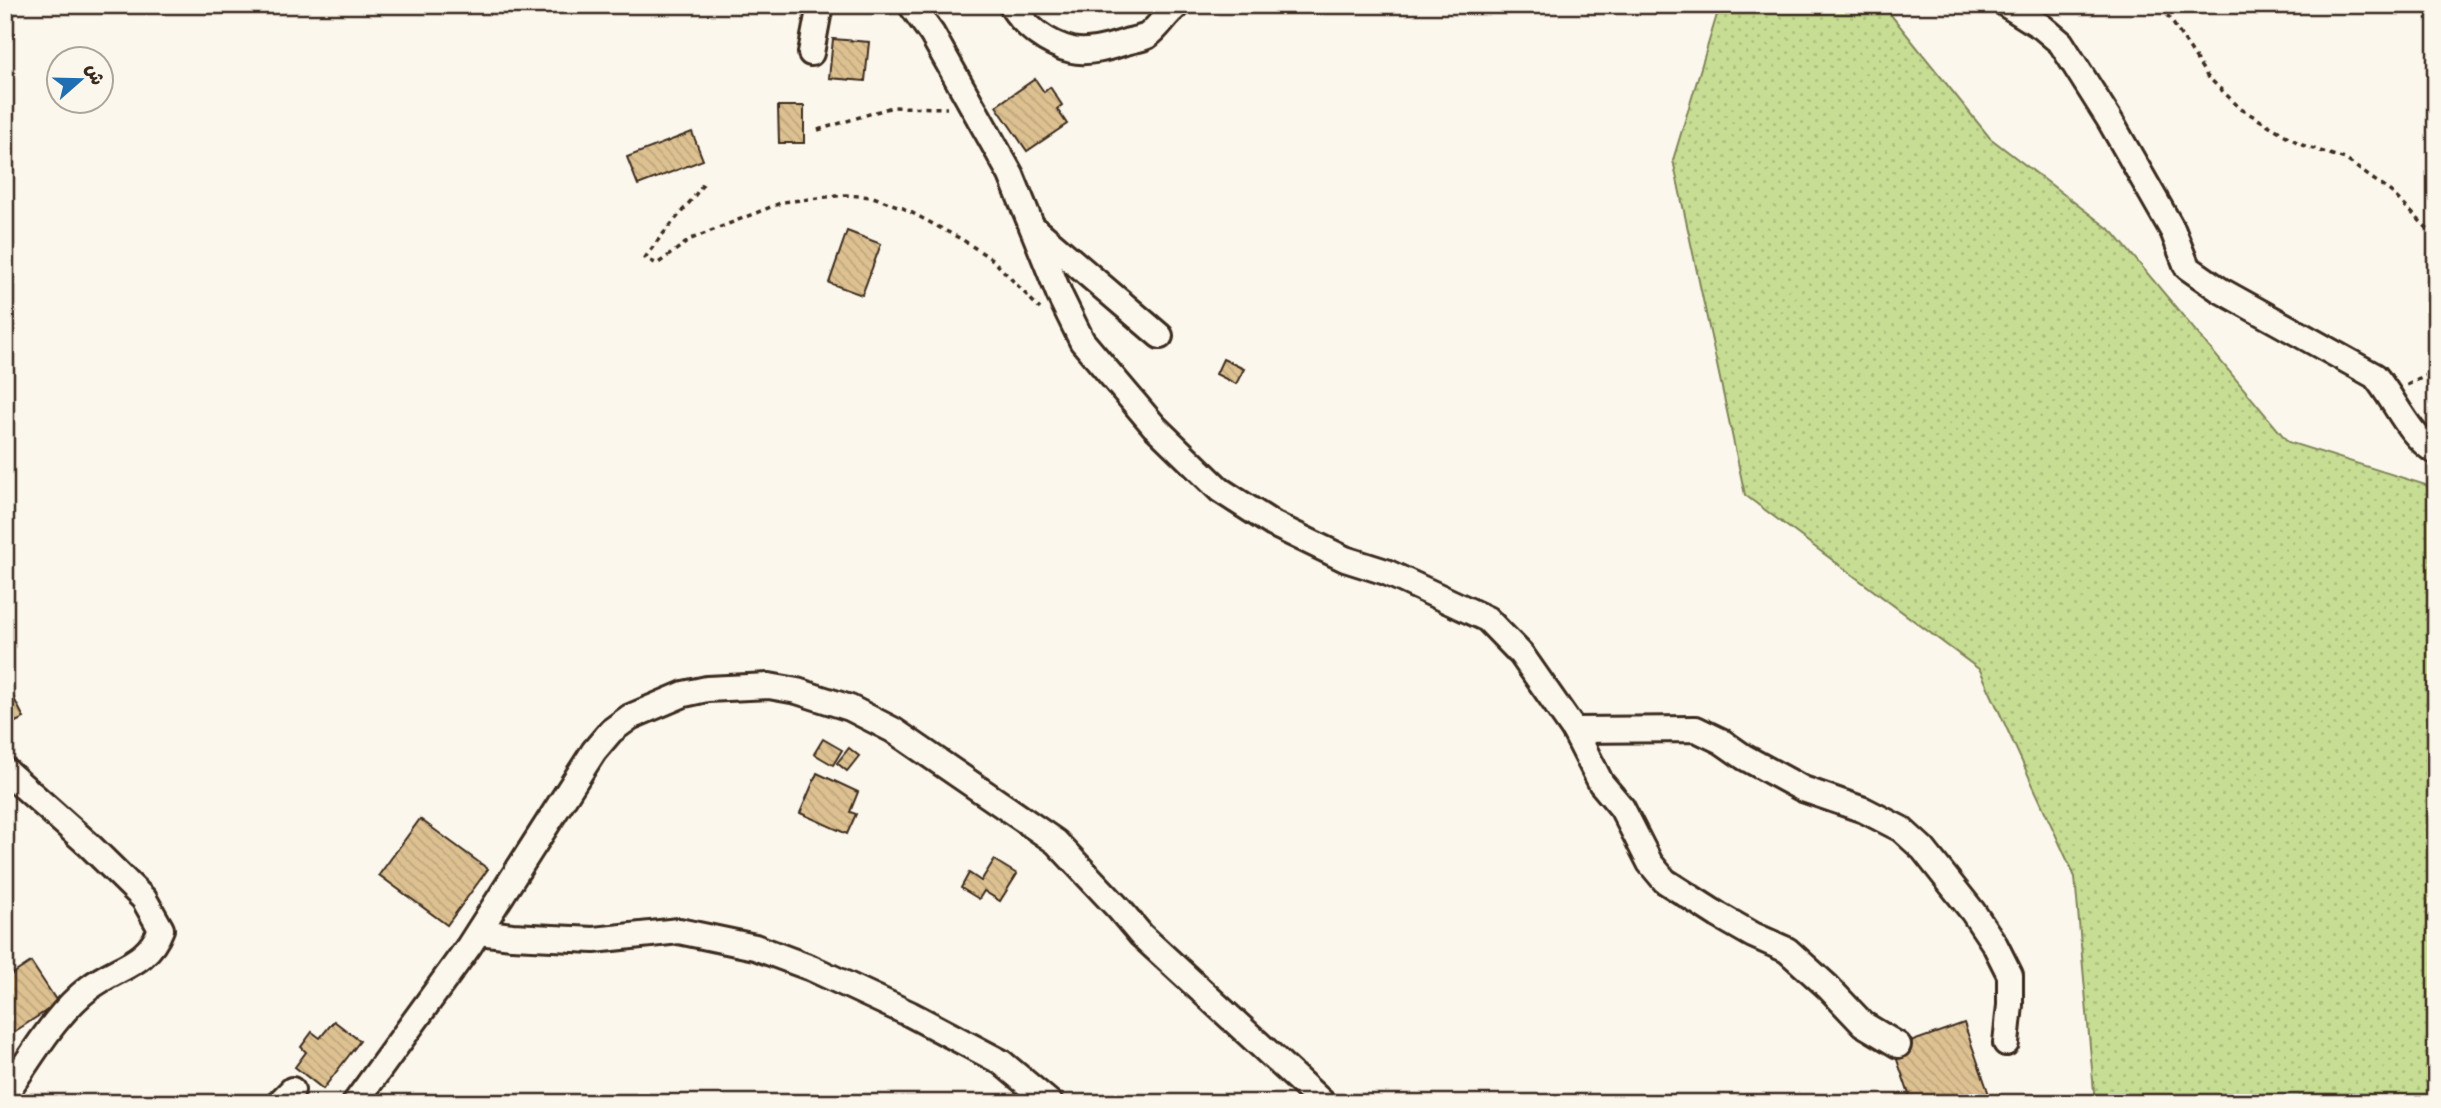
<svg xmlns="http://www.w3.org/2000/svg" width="2441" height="1108" font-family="'Comic Neue','Playpen Sans Arabic',sans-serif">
<defs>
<pattern id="grass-dots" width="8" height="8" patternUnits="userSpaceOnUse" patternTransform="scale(1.75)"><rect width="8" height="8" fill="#c6dd93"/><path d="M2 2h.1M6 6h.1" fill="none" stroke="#abbe7e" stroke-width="1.8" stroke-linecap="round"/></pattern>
<pattern id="building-back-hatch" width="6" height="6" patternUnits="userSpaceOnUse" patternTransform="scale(1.75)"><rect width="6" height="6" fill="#ddc191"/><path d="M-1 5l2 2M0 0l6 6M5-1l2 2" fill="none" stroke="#bfa67d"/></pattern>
</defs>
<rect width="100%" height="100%" fill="#fbf7ec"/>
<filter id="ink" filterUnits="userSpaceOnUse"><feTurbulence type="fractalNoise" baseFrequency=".0143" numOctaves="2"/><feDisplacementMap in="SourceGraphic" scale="14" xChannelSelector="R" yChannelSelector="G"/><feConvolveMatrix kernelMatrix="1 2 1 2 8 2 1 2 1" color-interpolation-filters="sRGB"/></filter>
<g filter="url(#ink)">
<path fill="url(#grass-dots)" stroke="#808458" stroke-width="2" d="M1723,5H1883L1990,138L2113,232L2288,442L2426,485L2436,496V1103H2095L2075,877L1980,670L1745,495L1673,160L1719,8Z"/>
<g fill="url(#building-back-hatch)" stroke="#3b2a1e" stroke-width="2">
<path d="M833,39L869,42L865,81L829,78Z"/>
<path d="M1035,79L1044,92L1050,87L1062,105L1057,109L1067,124L1027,151L996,106Z"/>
<path d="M778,106H804V143H779Z"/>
<path d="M692,132L703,160L638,185L627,157Z"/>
<path d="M847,231L881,244L862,295L829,283Z"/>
<path d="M1223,359L1244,369L1236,384L1216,374Z"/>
<path d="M5,681L24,718L5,727Z"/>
<path d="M823,739L842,750L833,765L814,754Z"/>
<path d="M849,748L859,756L847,771L837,763Z"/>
<path d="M817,773L858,792L850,812L856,814L847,834L800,813Z"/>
<path d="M420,819L488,869L447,925L379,875Z"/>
<path d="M994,860L1017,874L1000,901L984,891L979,899L961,888L969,873L981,881Z"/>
<path d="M31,962L58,1003L14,1032L5,1019V979Z"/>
<path d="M334,1021L360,1041L323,1089L295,1067L306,1052L301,1047L312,1032L320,1038Z"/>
<path d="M1964,1023L1992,1103H1912L1893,1048Z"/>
</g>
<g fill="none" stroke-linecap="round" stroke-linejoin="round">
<defs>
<g id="minor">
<path d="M911,5L932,34L1011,175L1060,296L1082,341L1154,426L1220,490L1273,524L1345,559L1386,572L1487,619L1521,654L1574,730L1696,729L1721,741L1744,757L1803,789L1864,810L1901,829L1923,849L1973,912L1995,945L2010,975V1005L2006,1043"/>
<path d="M1011,5C1024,26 1047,44 1072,50C1089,54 1110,47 1126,42C1132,40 1141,39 1147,36C1159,28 1166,13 1178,5"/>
<path d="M2007,5L2042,27L2061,43L2109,119L2173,231L2187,267L2220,290L2375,376C2396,401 2407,434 2436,452"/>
<path d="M811,53L820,5"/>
<path d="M1035,229L1160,336"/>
<path d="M1574,730L1601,783L1622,808L1650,863L1665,881L1718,915L1753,935L1787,950L1828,987L1863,1024L1898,1045"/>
<path d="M5,770L88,844L144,899L161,929C147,966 117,966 89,988C54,1015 31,1058 5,1094"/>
<path d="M479,932L512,936L594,940L679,931L755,947L811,968L910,1014L1001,1062L1050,1103"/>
<path d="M279,1103L292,1090"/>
<path d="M355,1103L469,946L594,751L611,731L630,717L684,694L707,689L769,686L797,691L850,708L893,730L1056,842L1120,910L1141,935L1323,1103"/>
</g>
</defs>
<use href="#minor" stroke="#3b2a1e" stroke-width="30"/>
<g stroke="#3b2a1e" stroke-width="3.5" stroke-dasharray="5 5" stroke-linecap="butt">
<path d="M2150,5L2169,17L2207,76L2241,109L2302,145L2345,159L2391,192L2436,237"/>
<path d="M818,130L892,107L947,108"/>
<path d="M703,184C685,211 663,231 645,258L657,264L691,239L783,202L845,195L873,197L903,208L963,240L993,260L1040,309"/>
<path d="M2407,385L2436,371"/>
</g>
<use href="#minor" stroke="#fbf7ec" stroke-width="24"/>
</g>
</g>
<rect width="2441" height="1108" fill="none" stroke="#fbf7ec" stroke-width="28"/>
<rect x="14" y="14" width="2413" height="1080" fill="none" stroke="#3b2a1e" stroke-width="2.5" filter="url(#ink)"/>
<g transform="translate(80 80) rotate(70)"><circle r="33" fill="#fbf7ec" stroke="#aea59a" stroke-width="2"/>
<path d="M0-5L12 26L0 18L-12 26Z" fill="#1f6fb2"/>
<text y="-10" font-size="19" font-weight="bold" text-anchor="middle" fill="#3b2a1e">ش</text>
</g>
</svg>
